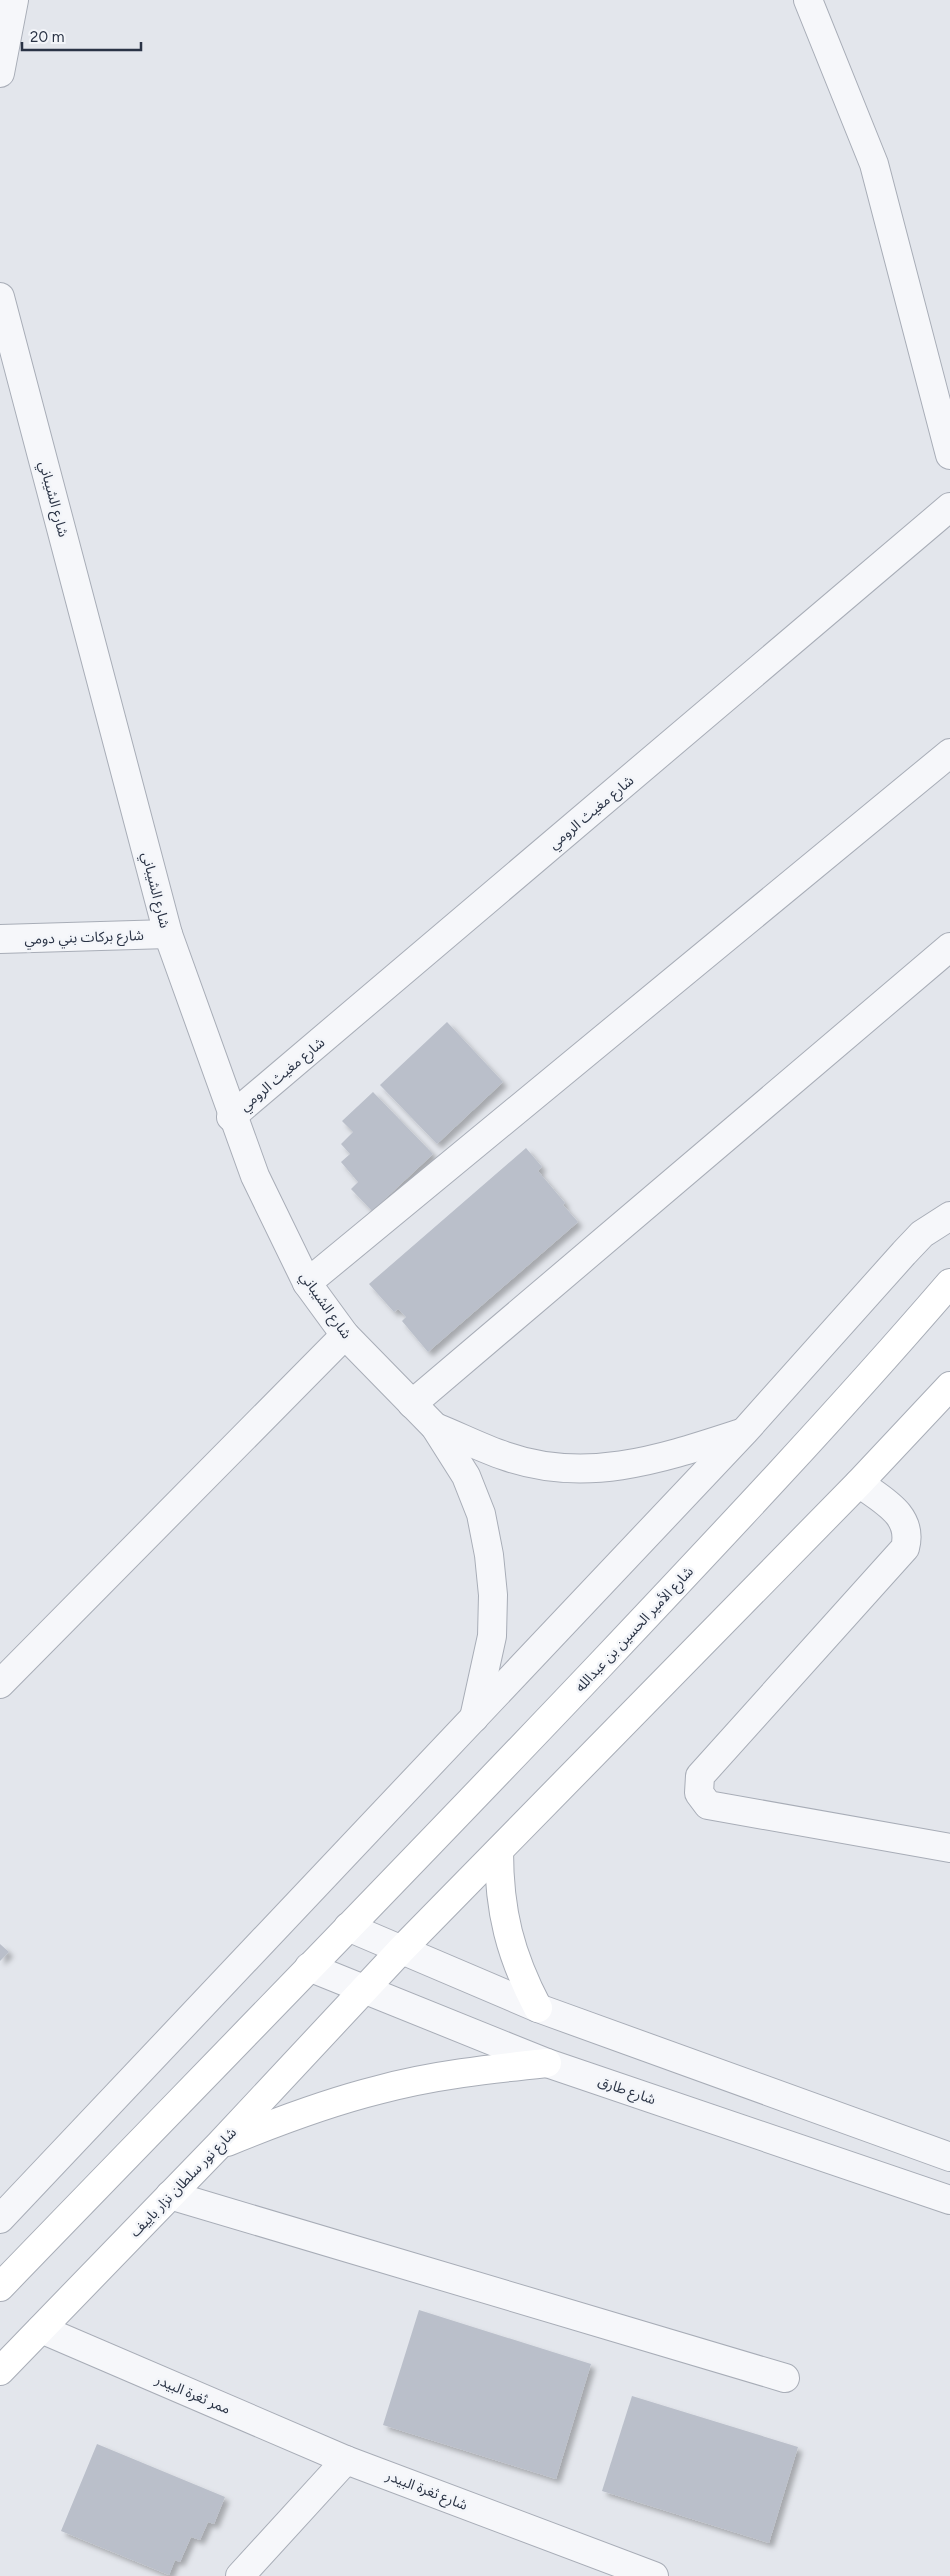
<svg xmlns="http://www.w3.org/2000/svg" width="950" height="2576" font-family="Figtree,'Noto Sans Arabic',sans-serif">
<defs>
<filter id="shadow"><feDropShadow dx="4.5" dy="4.5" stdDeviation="2.5" flood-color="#0004"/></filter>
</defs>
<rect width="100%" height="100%" fill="#e3e6ec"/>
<g fill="#babfca" filter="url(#shadow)">
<path d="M447,1022L503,1082L437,1144L380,1085Z"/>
<path d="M373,1092L433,1154L372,1211L351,1189L358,1182L341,1162L350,1154L341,1144L353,1132L342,1121Z"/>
<path d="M526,1148L542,1167L538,1171L565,1203L563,1205L578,1222L428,1352L402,1321L406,1317L398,1309L394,1312L369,1284Z"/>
<path d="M0,1944L9,1952L0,1961Z"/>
<path d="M419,2310L591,2364L556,2479L383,2425Z"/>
<path d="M632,2396L798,2447L769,2543L602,2491Z"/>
<path d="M97,2444L225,2497L214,2524L208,2522L200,2540L191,2537L180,2562L175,2560L169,2575L61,2531Z"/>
</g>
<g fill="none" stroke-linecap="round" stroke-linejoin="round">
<defs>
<g id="minor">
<path d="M808,0L874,164L950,455"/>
<path d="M0,73L14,0"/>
<path d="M0,297L168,934L255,1176L307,1283L345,1335L435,1427L466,1476L481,1514L489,1555L493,1595L492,1636L474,1718"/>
<path d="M0,939L168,934"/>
<path d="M231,1117L950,507"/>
<path d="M307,1283L950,753"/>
<path d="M412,1404L950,947"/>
<path d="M435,1427C458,1436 481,1448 505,1456C587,1485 664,1458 741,1433"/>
<path d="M859,1483C882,1500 914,1515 905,1548L700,1776L699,1793L708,1805L950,1848"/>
<path d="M0,1684L345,1335"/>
<path d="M170,2195L785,2378"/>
<path d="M0,2219L744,1432L904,1253L922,1234L950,1216"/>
<path d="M41,2329L346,2460L654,2576"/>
<path d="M240,2576L346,2460"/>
</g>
<g id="tertiary">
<path d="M348,1927L538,2008L950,2157"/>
<path d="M309,1967L547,2063L950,2200"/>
</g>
<g id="secondary">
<path d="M499,1851C499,1911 510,1955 538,2008"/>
<path d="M227,2142C276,2122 326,2103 378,2090C433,2075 490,2069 547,2063"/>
<path d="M0,2287C201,2079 404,1872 603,1662C721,1537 838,1413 950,1283"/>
<path d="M0,2371L219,2145L402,1949L859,1483L950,1386"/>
</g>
</defs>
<use href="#minor" stroke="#a8adb7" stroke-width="30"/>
<use href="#tertiary" stroke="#a8adb7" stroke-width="30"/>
<use href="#secondary" stroke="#a8adb7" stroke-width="30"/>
<use href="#minor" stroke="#f6f7fa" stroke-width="28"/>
<use href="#tertiary" stroke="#f6f7fa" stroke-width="28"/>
<use href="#secondary" stroke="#fff" stroke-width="28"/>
</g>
<g text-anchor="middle" stroke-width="5" stroke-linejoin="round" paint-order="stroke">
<g font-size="14" fill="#2a3345" stroke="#f3f5f9">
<text transform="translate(54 499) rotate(75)" y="5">شارع الشيباني</text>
<text transform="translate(591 812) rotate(-40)" y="5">شارع مغيث الرومي</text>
<text transform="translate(156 890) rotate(76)" y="5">شارع الشيباني</text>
<text transform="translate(84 937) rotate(-2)" y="5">شارع بركات بني دومي</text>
<text transform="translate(282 1074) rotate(-40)" y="5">شارع مغيث الرومي</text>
<text transform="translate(326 1305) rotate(55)" y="5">شارع الشيباني</text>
<text transform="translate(634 1629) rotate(-47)" y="5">شارع الأمير الحسين بن عبدالله</text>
<text transform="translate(627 2090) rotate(19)" y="5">شارع طارق</text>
<text transform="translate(183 2182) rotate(-46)" y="5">شارع نور سلطان نزار باييف</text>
<text transform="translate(193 2394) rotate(23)" y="5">ممر ثغرة البيدر</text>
<text transform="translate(427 2490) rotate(21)" y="5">شارع ثغرة البيدر</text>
</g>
</g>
<path d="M22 42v8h119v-8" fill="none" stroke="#2a3345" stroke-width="2.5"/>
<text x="30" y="42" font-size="15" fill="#2a3345" stroke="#f3f5f9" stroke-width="4" paint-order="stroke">20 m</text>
</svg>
